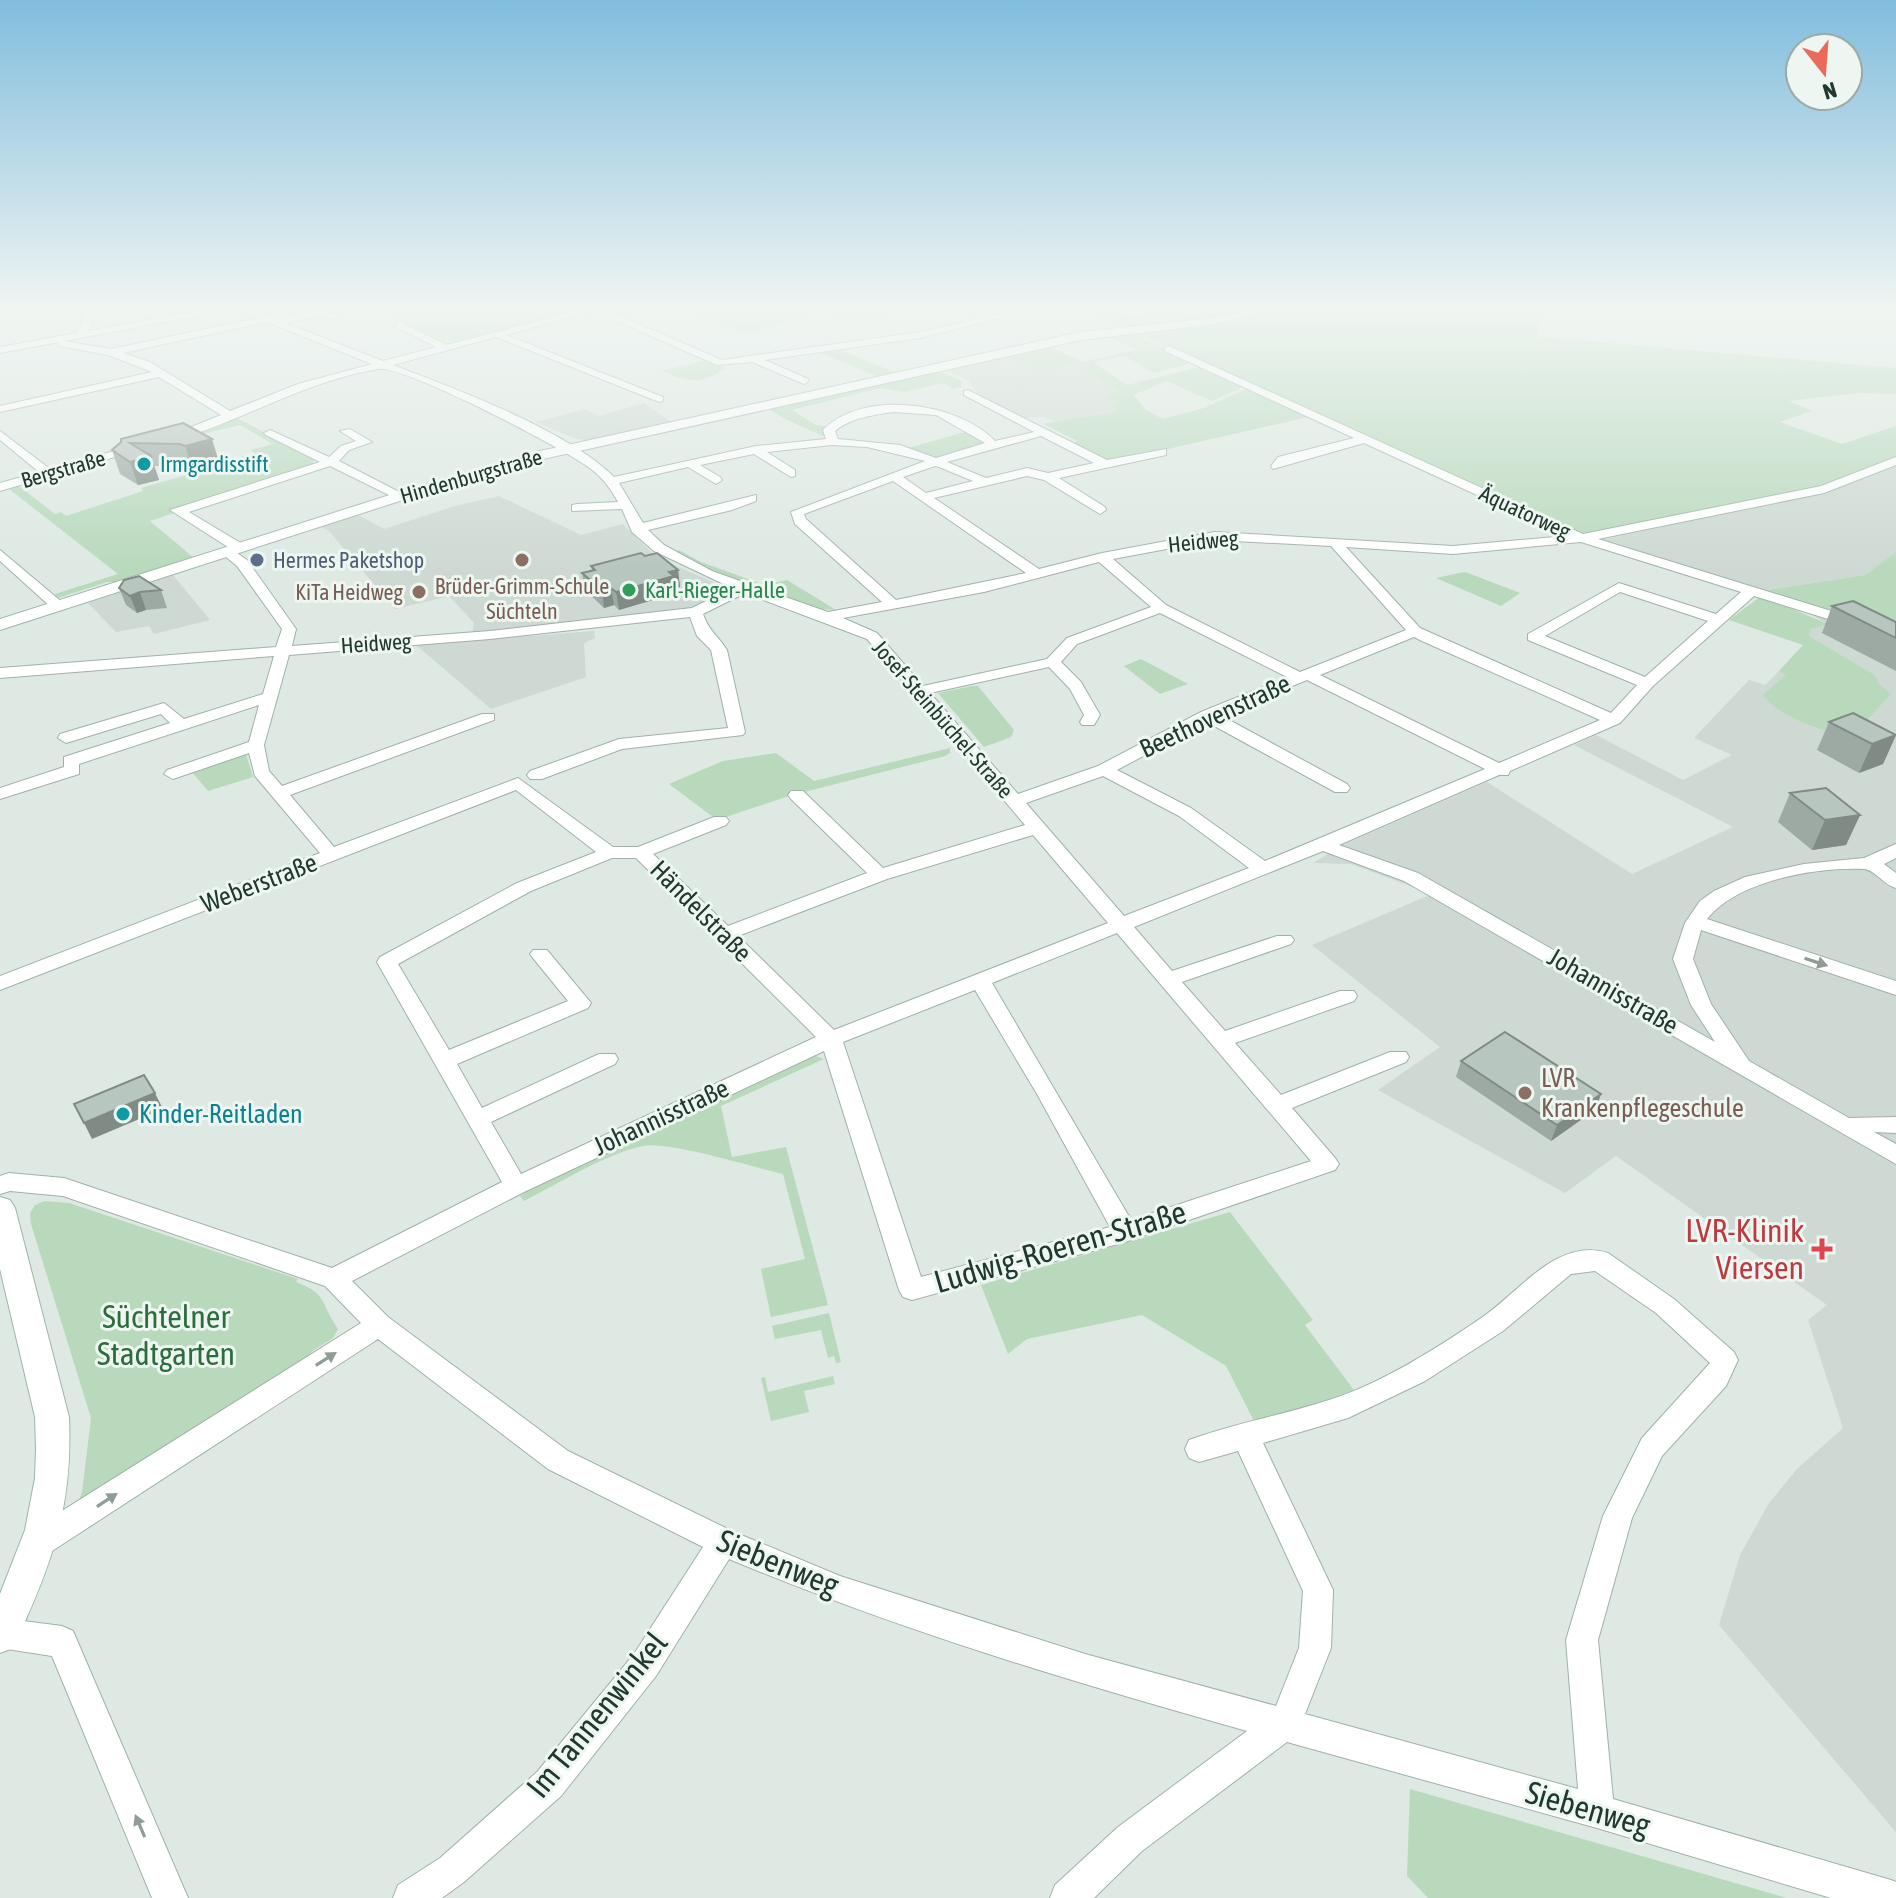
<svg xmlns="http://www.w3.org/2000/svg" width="1896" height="1898" font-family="'Asap Condensed',sans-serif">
<rect width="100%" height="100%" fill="#dee9e3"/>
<g fill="#cdd9d2">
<path d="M1006,356L1040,371L1077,363L1120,393L1108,397L1120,403V411L1089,419L1054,421L1044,417L1024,418L978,395L969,381L945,370Z"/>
<path d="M644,403L671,422L586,440L573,438L536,422L585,409L598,416Z"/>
<path d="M1896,465V552L1865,575L1761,591L1601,540L1828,491Z"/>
<path d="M499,496L581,535L623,524L656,557L726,588V592L703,604L675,611L472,633L474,623L449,596L395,609L329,531L321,527L358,515L384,529L455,506Z"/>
<path d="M173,575L210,620L154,634L149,626L116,632L88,603Z"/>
<path d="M1812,615L1896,638V1832L1719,1625L1740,1555L1769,1503L1797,1469L1843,1428L1808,1320L1827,1305L1616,1156L1565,1193L1378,1090L1440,1047L1312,945L1432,894L1351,864L1313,863L1343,845L1487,782L1632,874L1733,827L1574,745L1596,735L1683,780L1732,755L1694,738L1749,680L1765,685L1779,671L1879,684L1875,675L1809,636L1811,629L1827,624Z"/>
<path d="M594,631L595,638L584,643L586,677L491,709L416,645Z"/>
</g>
<g fill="#b8d9bc">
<path d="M381,306H590L592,307L446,346L405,326V322H396L403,320Z"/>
<path d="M677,306H922L852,324L823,312L744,333Z"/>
<path d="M1170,306H1278L1238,315L1126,328L1125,325L1116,326L1089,308C1117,310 1142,325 1169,321L1148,312Z"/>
<path d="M1289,306H1541L1539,337L1896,368V394L1858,393L1789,401L1812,411L1780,422L1842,444L1896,426V458L1805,491L1588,535L1145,337L1142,338L1195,362L1154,373L1125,356L1093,362L1127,385L1203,366L1247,385L1212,401L1166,381L1134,395L1146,410L1163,419L1204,408L1250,387L1313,416L1111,462L1072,444L1077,441L1044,424C1069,417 1094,418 1119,411L1111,405L1118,402L1106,397L1119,392L1077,363L1040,371L1006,356L1049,346L1083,362L1136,350L1106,336L1214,322Z"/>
<path d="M841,350L894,372L876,376L820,353Z"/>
<path d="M707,360L725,368C700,386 688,382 662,371Z"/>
<path d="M939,371L962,381L961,387L953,389L943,383L903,392L881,388L792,410L816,425L826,426L825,437L787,420L770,410Z"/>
<path d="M237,418L315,459L309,468L150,521L194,558L119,582H107L58,598L55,594L118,574L9,489L19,486L55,514L61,512L66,516L143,491L141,488L228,463L233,459L254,453L251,450L273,444L240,425L194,436Z"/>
<path d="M968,431L986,443L939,458L908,448Z"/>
<path d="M679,550L701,562L765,585L787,580L836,610L823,609L703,567L674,552Z"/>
<path d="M1896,552V634L1761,591L1865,575Z"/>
<path d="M1464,572L1468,573L1520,593L1501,606L1436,578Z"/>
<path d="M1761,596L1828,624L1811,629L1809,636L1875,675L1879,684L1891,694L1852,736C1824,732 1779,718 1763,695L1786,675L1779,671L1803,645L1729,620Z"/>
<path d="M1141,659L1188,684L1160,694L1124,666Z"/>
<path d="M972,686H978L1014,730L1011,737L984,747L938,693Z"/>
<path d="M950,748V753L945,756L789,796L717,820L669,784L723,761L776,753L814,781Z"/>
<path d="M239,753L246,754L253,777L208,791L192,772Z"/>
<path d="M810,1054L824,1059L721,1106L732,1157L786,1147L828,1305L771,1317L761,1269L805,1259L783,1174C752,1167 669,1141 643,1146C609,1152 556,1185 524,1201L520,1196L551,1176Z"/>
<path d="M45,1201L69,1203L298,1279L296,1282C328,1294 320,1303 338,1329L333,1338L311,1352L313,1355L79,1501L82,1492L91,1418L31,1224L30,1213L35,1205Z"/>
<path d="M1230,1212L1313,1320L1305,1325L1354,1390L1257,1427L1226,1366L1142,1315L1027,1339L1008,1354L981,1285Z"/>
<path d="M829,1313L841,1362L836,1363L834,1356L828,1358L821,1330L775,1339L772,1326Z"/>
<path d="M833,1376L835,1384L804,1391L809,1412L771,1421L761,1378L765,1377L768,1392Z"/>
<path d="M1410,1789L1787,1898H1428L1407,1876Z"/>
</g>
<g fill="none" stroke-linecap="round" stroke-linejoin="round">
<defs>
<g id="street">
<path d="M225,306H244L276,319L323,309L340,317L335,320L322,315L285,323L383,361L436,347L395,326L398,321L446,345L597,306L722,360L920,332L1035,306H1049L920,338L765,360L808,379L809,381L804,384L752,362L717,365L594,311L506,335L663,397V401L659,402L496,337L393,365C456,389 567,430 614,477L756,446L826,439L823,430C863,389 958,402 995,441L1034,432L964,395V391L968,390L1107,460L1166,449V455L1059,478L1105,507L1106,510L1100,514L1044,480L1027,476L934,498L1039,569L1102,553L1215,532L1453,546L1566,536L1364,443L1273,469L1271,466L1278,457L1354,438L1165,351L1164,349L1169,346L1583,534L1821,486L1896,457V465L1824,493L1598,539L1896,631V640L1754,596L1653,686L1620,723L1510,771L1508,775H1499L1339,845L1418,873L1715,1042L1691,1005L1673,959L1685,923L1700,901L1714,891L1745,877L1804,864L1864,858L1896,844V858L1884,864L1896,873V888C1884,885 1875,870 1864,869C1817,867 1738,880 1707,919L1896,981V995L1701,930L1693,959L1711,1004L1749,1061L1849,1118L1896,1117V1133L1874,1132L1896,1144V1164L1404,881L1323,851L1134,927L1172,971L1277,936H1291L1294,940L1291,944L1182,982L1225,1031L1340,991H1354L1357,996L1354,1001L1235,1043L1281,1095L1390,1052H1406L1409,1057L1406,1062L1292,1108L1335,1158L1339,1164L1335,1170L1125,1242L912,1300L903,1297L899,1290L824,1051L524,1192L352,1281L388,1317L568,1451L734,1532L840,1576L1085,1654L1276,1706L1299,1648L1303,1591L1238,1451L1199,1462L1189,1458L1185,1449L1189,1440C1235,1423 1283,1415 1329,1400C1381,1384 1439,1347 1484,1316C1520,1291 1558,1237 1608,1253L1674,1299L1734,1352L1738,1360L1726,1386L1662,1456L1632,1518L1598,1640L1613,1799L1891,1880L1896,1882V1898H1831L1597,1828L1287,1742L1142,1851L1094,1898H1050L1055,1885L1118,1827L1247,1731C1071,1682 897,1629 729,1559L656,1676L561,1796L464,1882L442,1898H393L398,1885L440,1858L537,1772L634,1654L703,1547L548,1469L378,1339L52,1551L41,1555L30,1551L26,1541L30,1531L361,1323L325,1286L63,1196L10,1191L0,1194V1176L9,1173L64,1178L332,1268L502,1182L377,962L380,957L517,883L596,852L516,790L0,990V976L320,853L255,776L249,753L173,779L164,774L167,770L249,742L259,705L79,764V774L0,799V788L64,767V757L170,723L161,714L66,743L58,738L60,734L164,703L184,719L263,694L274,656L0,678V668L276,647L282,629L237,566L220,552L231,549L170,510L320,462L266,435L264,433L270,430L329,457L341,446L356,441L340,431L350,429L372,442L349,450L339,461L407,496L397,499L330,466L189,512L244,545V551L233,550L247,560L296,629L292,646L490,631L692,608L732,588L654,551L632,532L622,509L572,511V505L577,504L618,502C611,489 603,478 591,469C565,449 404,365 378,369C305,381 243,421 173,441L169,440V436L221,415L159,377L0,412V406L152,372L108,355L59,346V342L0,353V347L77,333L87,311L92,308L97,311L88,331ZM236,309L258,318L111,349L64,341ZM267,322L372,364L298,384L230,411L150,362L123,353ZM894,412L936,415L985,443L936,458L900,445L838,439L835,431C852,417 874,415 894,412ZM1041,436L1094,463L1048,473L1027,468L986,478L947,462ZM832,445L867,447L925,461L791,512L795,524L882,602L828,612L712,571L664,545L648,530L732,510L756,501V495L643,523L619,483L688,467L716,484L722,480L720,477L700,465L754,454L791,477L795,476V470L767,452ZM935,466L939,467L973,481L926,493L903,477ZM893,481L1026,573L896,600L806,519L804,514ZM1215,540L1331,546L1406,630L1300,672L1166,605L1113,559ZM1581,542L1741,592L1716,614L1619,583L1528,634V640L1637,685L1611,713L1420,628L1346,547L1453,554ZM1099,562L1151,607L1067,638L1047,659L923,686L877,633L843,618L984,592ZM1620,592L1708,621L1645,677L1545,636ZM745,593L867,639L1025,825L883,868L803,791H791L788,795L791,799L867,873L728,926L653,854L726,825L729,821L726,817H714L638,847H613L518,778L334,847L290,795L494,720V714H482L282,786L269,771L264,745L289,655L490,639L690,617L697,636L711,650L728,728L619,739L530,771L527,775L530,779H542L622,749L743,735L745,732L727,650C717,634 710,633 703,614ZM1160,613L1287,677L1201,712L1098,766L1018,794L930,693L1049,667L1070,689L1084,715L1080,722L1082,725H1094L1100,715L1081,682L1061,662L1077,644ZM1414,637L1422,641L1600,720L1499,763L1320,675ZM1307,680L1485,769L1265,861L1191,808L1117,770L1207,722L1335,792H1347L1350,788L1347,784L1220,715ZM1103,776L1179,816L1249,868L1124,916L1026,803ZM1033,835L1108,923L834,1030L738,936L887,879ZM612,858H636L816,1037L521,1174L491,1122L615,1064L618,1059L615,1054H599L482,1108L457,1064L588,1008L591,1003L547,950H533L530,954L533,958L568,1001L449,1050L398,964L531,891ZM1117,933L1311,1161L1131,1220L992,983ZM975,990L1037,1094L1110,1227L921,1277L843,1042ZM1595,1271L1656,1313L1710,1363L1642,1438L1603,1516L1566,1640L1578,1789L1305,1714L1331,1648L1333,1590L1263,1443L1348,1418L1425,1381L1503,1331L1571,1274Z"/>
<path d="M1084,306L1134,311L1156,306H1170L1134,317Z"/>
<path d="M0,431L50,469L139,444L145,448L0,491V483L39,472L0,440Z"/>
<path d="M0,550L63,603V609H53L0,561Z"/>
<path d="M0,1618L62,1626L73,1631L188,1898H152L52,1656L0,1648Z"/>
</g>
<g id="secondary">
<path d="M1268,306H1288L1213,324L1081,340L543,459L406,499L0,630V619L396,493L540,451L1081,332L1213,318Z"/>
<path d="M0,1197L10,1200L15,1208L69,1417C73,1509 51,1566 13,1648L0,1653V1594L25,1530L35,1478L36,1449L35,1417L0,1269Z"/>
</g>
</defs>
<use href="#street" stroke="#a2b0a9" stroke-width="2"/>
<use href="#secondary" stroke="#9eb4a9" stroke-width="2"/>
<use href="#street" fill="#fff" fill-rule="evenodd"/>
<use href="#secondary" fill="#fff" fill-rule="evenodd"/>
</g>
<g fill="#9daaa3">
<path d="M183,423L219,462L193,470L188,467L154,466L159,480L138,485L120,474L112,450Z"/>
<path d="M645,556L678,570L680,587L676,588V593L619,610L614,605L604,608L585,590L582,573L592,570L591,566Z"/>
<path d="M119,588L161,590L167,608L146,610L137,613L126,605Z"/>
<path d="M1832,606L1896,622V671L1822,633Z"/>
<path d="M1829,722L1896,735L1883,764L1859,773L1817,750Z"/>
<path d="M1790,793L1860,815L1846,845L1812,850L1778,822Z"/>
<path d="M1461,1061L1601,1094L1595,1110L1551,1141L1456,1077Z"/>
</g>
<g fill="#808b85">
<path d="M212,439L219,462L193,470L185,446Z"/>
<path d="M151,456L159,480L138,485L130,462Z"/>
<path d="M678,570L680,587L676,588V593L619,610L616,592Z"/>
<path d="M611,588L614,605L604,608L602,590Z"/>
<path d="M140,592L146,610L137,613L130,596Z"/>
<path d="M1896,735L1883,764L1859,773L1872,744Z"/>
<path d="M1860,815L1846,845L1812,850L1825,820Z"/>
<path d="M155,1093L163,1109L92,1139L84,1123Z"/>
<path d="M1601,1094L1595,1110L1551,1141L1557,1125Z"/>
</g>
<g fill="#b7c6be" stroke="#808b85" stroke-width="2">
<path d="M183,423L212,439L185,446L180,444L130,443L151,456L130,462L112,450L121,442V439Z"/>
<path d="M641,553L645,556L657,553L678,570L669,572L674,576L616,592L611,588L602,590L582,573L595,570L591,566Z"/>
<path d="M139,576L161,590L140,592L130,596L119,588L124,580Z"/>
<path d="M1853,601L1896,622V638L1832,606Z"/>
<path d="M1853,713L1896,735L1872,744L1829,722Z"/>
<path d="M1826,788L1860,815L1825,820L1790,793Z"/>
<path d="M1505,1032L1601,1094L1557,1125L1461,1061Z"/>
<path d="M144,1075L155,1093L84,1123L74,1104Z"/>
</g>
<defs><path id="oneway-solid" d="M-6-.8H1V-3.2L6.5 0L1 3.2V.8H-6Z" transform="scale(2)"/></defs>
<g fill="#909c96">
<use href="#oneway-solid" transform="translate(1816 962) rotate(18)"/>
<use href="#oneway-solid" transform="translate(326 1359) rotate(-32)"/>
<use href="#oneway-solid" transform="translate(107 1500) rotate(-33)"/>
<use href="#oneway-solid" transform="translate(140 1826) rotate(-113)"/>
</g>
<linearGradient id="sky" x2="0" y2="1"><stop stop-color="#81bddd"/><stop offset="0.54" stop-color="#f0f5f2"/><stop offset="1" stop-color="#f0f5f2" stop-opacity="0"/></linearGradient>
<rect width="1896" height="571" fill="url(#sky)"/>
<g fill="#0f9aa8" stroke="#eef6f1" stroke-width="3">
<circle cx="144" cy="464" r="8"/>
<circle cx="123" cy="1114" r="8"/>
</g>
<circle fill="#5c6f8a" stroke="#eef6f1" stroke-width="3" cx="257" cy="560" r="8"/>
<g fill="#8d6e63" stroke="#eef6f1" stroke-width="3">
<circle cx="522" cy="560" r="8"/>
<circle cx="419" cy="592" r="8"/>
<circle cx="1525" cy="1093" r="8"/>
</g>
<circle fill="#2e9e5b" stroke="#eef6f1" stroke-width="3" cx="629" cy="590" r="8"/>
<path fill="#e0444e" stroke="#eef6f1" stroke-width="3" d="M1818 1237h8v8h8v8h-8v8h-8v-8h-8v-8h8z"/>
<g text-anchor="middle" stroke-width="6" stroke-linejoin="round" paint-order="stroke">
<g font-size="22" fill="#0d838f" stroke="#eef6f1" text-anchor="start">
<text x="160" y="472">Irmgardisstift</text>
</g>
<g font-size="22" fill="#21382e" stroke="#eef6f1">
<text transform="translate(63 469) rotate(-16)" y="8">Bergstraße</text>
<text transform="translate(471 476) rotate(-16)" y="8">Hindenburgstraße</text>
<text transform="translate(1525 512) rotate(25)" y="8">Äquatorweg</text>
<text transform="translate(1203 541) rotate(-6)" y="8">Heidweg</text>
<text transform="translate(376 643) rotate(-4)" y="8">Heidweg</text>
<text transform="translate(943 719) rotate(49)" y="8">Josef-Steinbüchel-Straße</text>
</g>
<g font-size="22" fill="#4e5e75" stroke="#eef6f1" text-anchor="start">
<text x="273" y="568">Hermes Paketshop</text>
</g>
<g font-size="22" fill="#785e54" stroke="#eef6f1">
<text x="522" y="594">Brüder-Grimm-Schule<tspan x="522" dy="25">Süchteln</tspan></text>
<text x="403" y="600" text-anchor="end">KiTa Heidweg</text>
</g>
<g font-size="22" fill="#27864d" stroke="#eef6f1" text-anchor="start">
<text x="645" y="598">Karl-Rieger-Halle</text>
</g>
<g font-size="26" fill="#21382e" stroke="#eef6f1">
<text transform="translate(1215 716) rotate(-25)" y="9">Beethovenstraße</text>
<text transform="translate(259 883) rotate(-21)" y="9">Weberstraße</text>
<text transform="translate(701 911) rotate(45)" y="9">Händelstraße</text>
<text transform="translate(1613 991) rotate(30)" y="9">Johannisstraße</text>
<text transform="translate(661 1117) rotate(-25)" y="9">Johannisstraße</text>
</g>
<g font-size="26" fill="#785e54" stroke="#eef6f1" text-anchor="start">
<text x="1541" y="1087">LVR<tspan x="1541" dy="30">Krankenpflegeschule</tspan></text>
</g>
<g font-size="26" fill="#0d838f" stroke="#eef6f1" text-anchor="start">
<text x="139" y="1123">Kinder-Reitladen</text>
</g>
<g font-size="32" fill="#be3a42" stroke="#eef6f1" text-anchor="end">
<text x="1804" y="1242">LVR-Klinik<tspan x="1804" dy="37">Viersen</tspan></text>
</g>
<g font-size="32" fill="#21382e" stroke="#eef6f1">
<text transform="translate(1060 1247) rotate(-16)" y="11">Ludwig-Roeren-Straße</text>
<text transform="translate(778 1563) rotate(22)" y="11">Siebenweg</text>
<text transform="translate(597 1715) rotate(-51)" y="11">Im Tannenwinkel</text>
<text transform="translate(1588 1809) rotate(16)" y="11">Siebenweg</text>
</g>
<g font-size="32" fill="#2d6c3d" stroke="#eef6f1">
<text x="166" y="1328">Süchtelner<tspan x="166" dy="37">Stadtgarten</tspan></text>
</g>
</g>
<g transform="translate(1824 72) rotate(163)"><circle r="38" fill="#eef6f1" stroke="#9caaa3" stroke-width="2"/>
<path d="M0-6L14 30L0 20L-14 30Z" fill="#ea6a5b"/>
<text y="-12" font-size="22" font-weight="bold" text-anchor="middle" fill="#21382e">N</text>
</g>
</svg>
